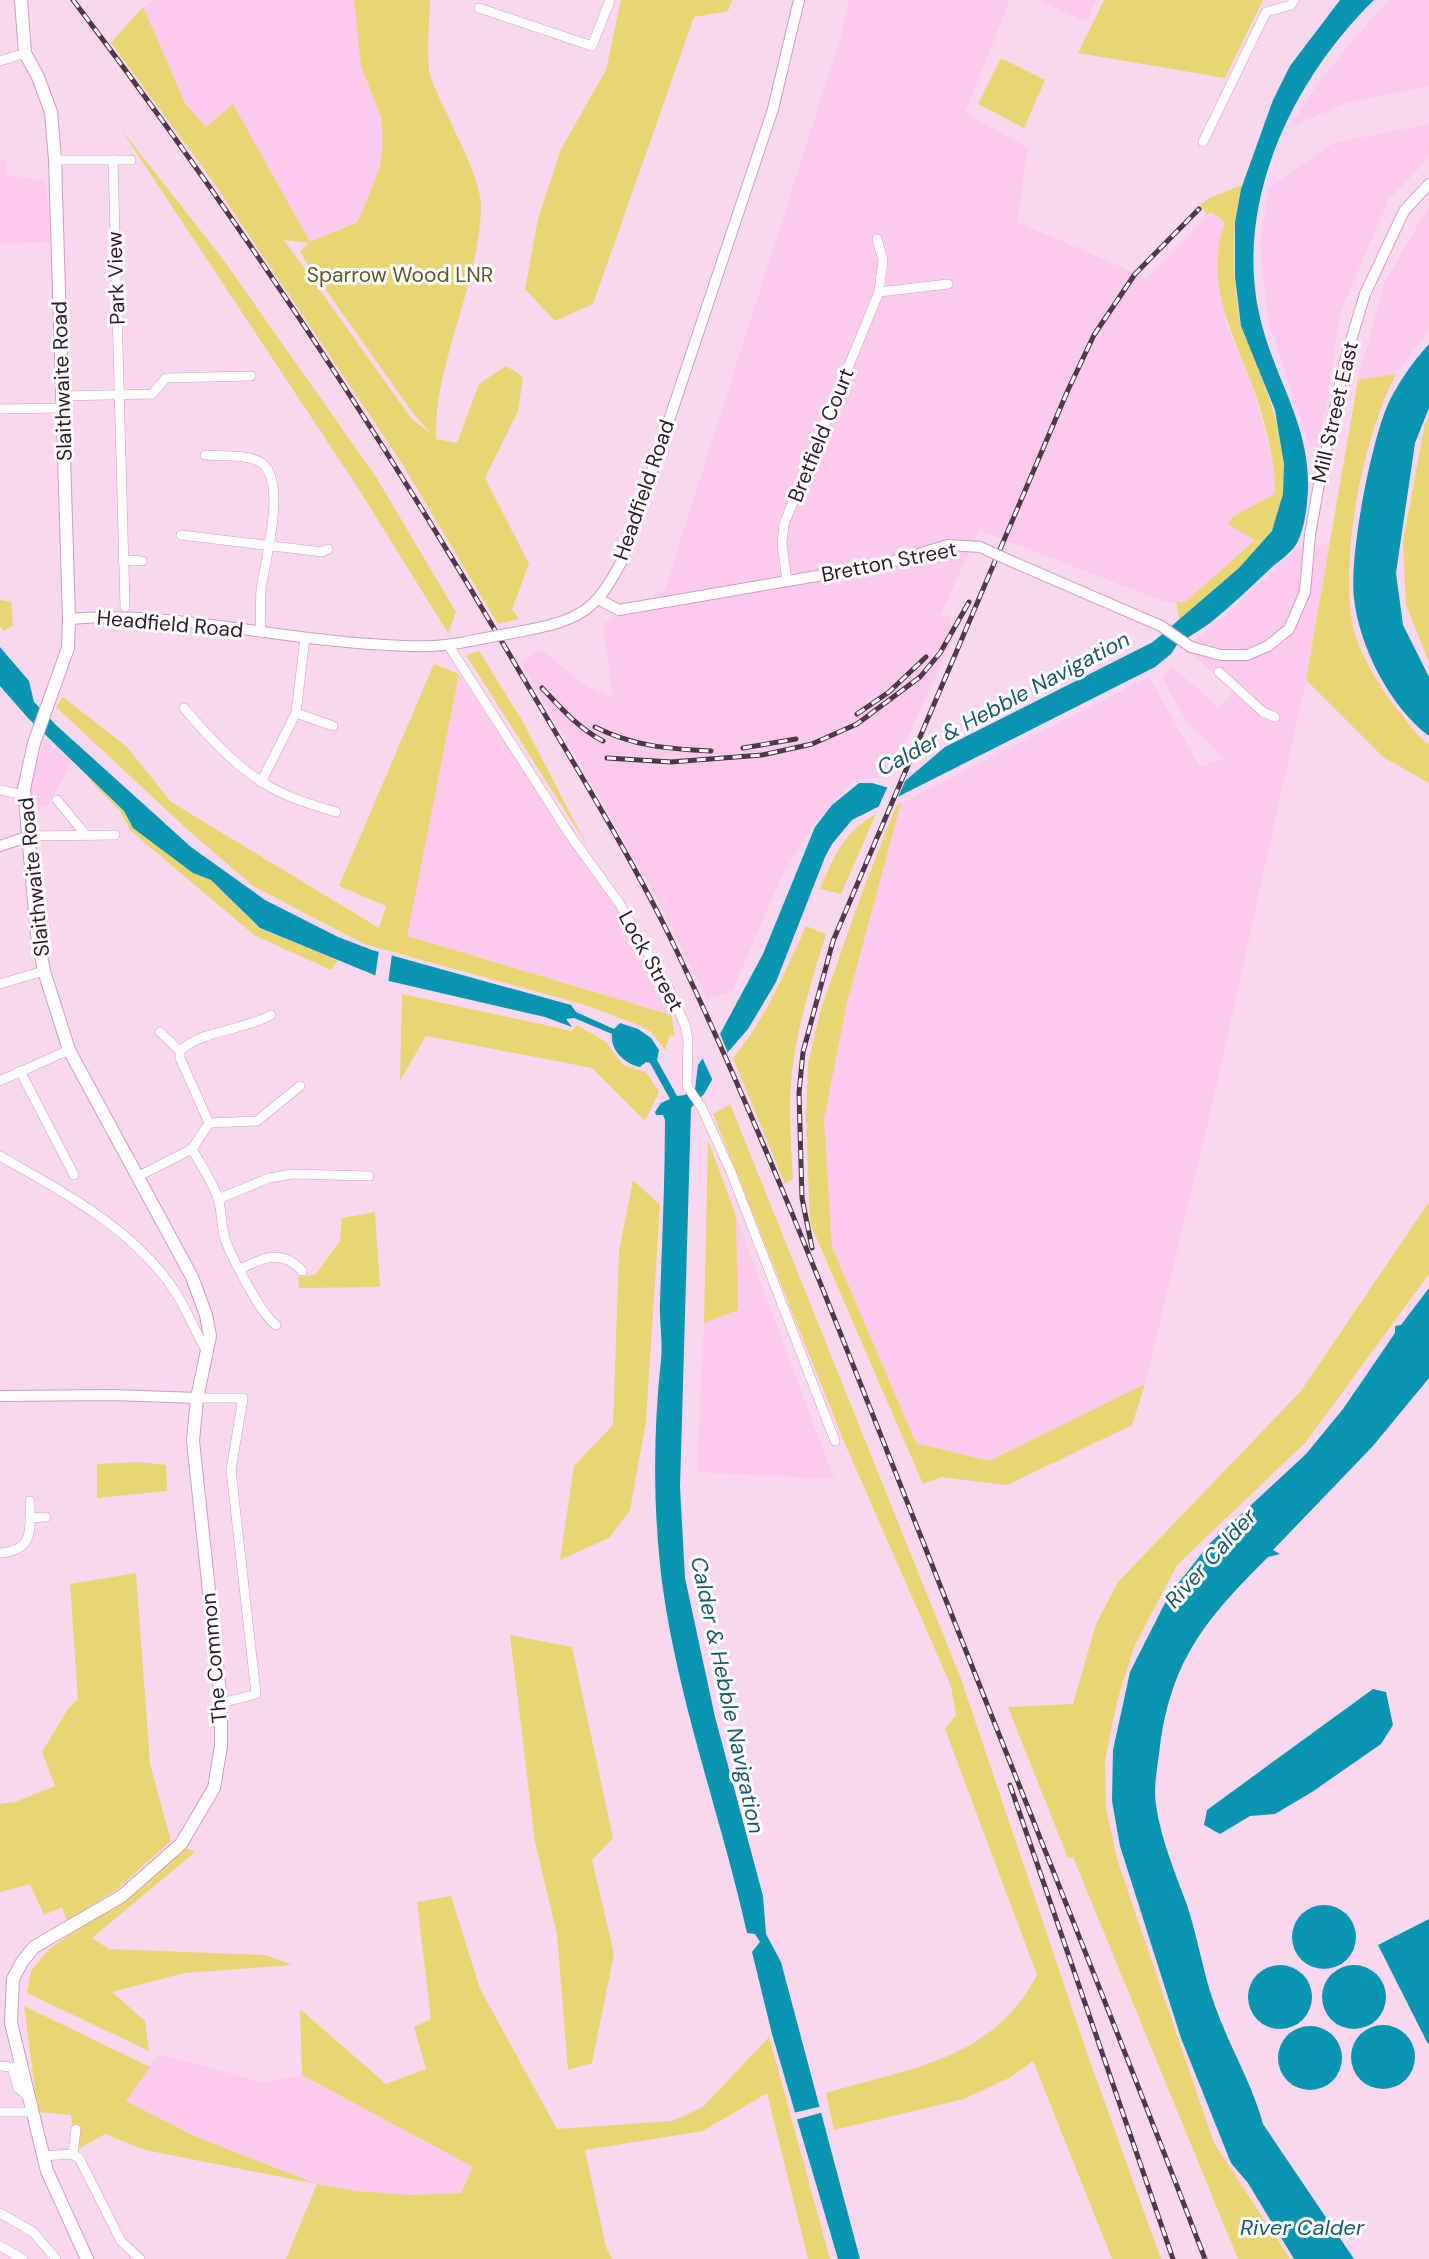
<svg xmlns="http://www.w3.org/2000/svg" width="1429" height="2259" font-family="'DM Sans',sans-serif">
<rect width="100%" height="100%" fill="#f9d7ee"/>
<g fill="#fccaec">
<path d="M154,0H354L361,66L381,117L383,141L380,167L358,222L309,242L233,104L205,127L185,103L143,7Z"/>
<path d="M849,0H1010L965,113L1028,148L1017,222L1147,278L1211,212L1225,222L1226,323L1252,384L1275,471V494L1256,539L1185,602L1168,603L979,530L940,616L952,617L950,624L957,630L890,775L852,782L812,827L783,874L732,991L707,1000L655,894L521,662L541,650L584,685L613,698L603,624L665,589L841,36Z"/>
<path d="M1039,0H1096L1086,22Z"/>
<path d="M1388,0H1429V86L1349,102L1290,127L1322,77Z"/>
<path d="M1429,124V158L1389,199L1341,311L1319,448L1310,445L1268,320L1260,244L1269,187L1334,143Z"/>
<path d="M0,160H6L7,175L46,181L51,242L0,244Z"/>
<path d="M1429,206V330L1396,374L1358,380L1384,284Z"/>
<path d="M1302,544L1329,545L1306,680L1216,1088L1145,1384L989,1461L916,1443L832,1247L824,1119L847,1003L901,803L1149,677L1200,767L1224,758L1187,722L1162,677L1172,666L1219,708L1233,691L1184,647L1221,620Z"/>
<path d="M459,674L630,929L671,1004V1015L406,936Z"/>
<path d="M44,741L72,762L47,807L33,806L31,785Z"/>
<path d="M736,1216L834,1479L697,1472L704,1323L738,1310Z"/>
<path d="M159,2054L265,2083L302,2075L473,2167L461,2193L412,2195L356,2191L317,2184L194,2136L125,2101Z"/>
</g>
<g fill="#ead573" fill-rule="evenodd">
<path d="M354,0H430C430,18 425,62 431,78C442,109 481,176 481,205C481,281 433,365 436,439L457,443L479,384L506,366L523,377L518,411L485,478L529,564L512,609L519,619L498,624L401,462L210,177L111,43L143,7L185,103L206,127L233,104L310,242L358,222L380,167L383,141L381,117L361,66ZM284,240L309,243L300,251L306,262L413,413L432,435L411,418Z"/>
<path d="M621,0H732L728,11L694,17L593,304L555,321L525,289L538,219L561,149L606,70Z"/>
<path d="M1104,0H1263L1225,78L1078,53Z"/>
<path d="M1001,58L1045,80L1024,128L978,104Z"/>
<path d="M120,128L222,258L376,477L456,612L448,633L360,491Z"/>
<path d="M1242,185C1230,229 1232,281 1241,326C1265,386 1312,483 1264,543C1240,573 1207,594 1180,620L1176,602H1185L1255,540L1227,524L1234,516L1275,494C1276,460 1263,414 1251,382C1231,329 1204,280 1225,222L1211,212L1207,215L1200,205L1209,198Z"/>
<path d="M1396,374C1363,436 1338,563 1354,631C1360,654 1383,693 1398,710C1407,721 1417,737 1429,744V783L1383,757L1306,680L1358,380Z"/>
<path d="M1429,416V662L1406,605L1403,542L1425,423Z"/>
<path d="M0,600L11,602L13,625L4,631L0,627Z"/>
<path d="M479,651L523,722L586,844L466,655Z"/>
<path d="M434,664L459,674L407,936L671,1015L675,1036L670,1035L665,1050L651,1032L641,1026L582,1004L364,944L253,886L188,830L56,707L63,697L127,747L171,802L379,928L386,906L339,886Z"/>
<path d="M91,777L124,811L130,824L193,873L211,880L260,929L338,960L331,970L254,935L130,830L120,811L90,780Z"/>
<path d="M901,803L847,1003L824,1119L832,1247L916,1443L989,1461L1145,1384L1132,1425L1007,1485L941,1477L923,1484L810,1223L806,1119L808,1063L821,1009L863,890L896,806Z"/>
<path d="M876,814L841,894L820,889C834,857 843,832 876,814Z"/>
<path d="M806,926L826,934C812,980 797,1025 792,1073C788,1108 791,1144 793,1179L785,1184L733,1058C766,1018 785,972 806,926Z"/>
<path d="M402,994L572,1031L577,1025L606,1042L623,1065L646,1072L659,1092L645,1121L592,1068L426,1036L400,1081Z"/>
<path d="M730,1104L961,1679L1087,2053L1161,2259H1112L1033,2061L1011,2077L964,2099L834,2130L826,2093C910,2068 993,2060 1037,1975L945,1729L956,1715L951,1686L842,1437L713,1114Z"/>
<path d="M708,1140L736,1216L738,1310L704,1323Z"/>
<path d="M633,1180L660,1205L646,1421L630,1510L609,1538L560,1560L574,1466L613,1425L619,1252Z"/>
<path d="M1429,1202V1274L1306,1442L1177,1565L1134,1647L1117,1702L1105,1760L1106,1808L1117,1859L1214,2143L1290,2259H1238L1073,1857L1068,1858L1008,1707L1073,1704L1096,1624L1118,1582L1301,1391Z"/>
<path d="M375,1212L380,1287L299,1288L298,1277L315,1275L340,1241L342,1218Z"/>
<path d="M140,1462L166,1465L167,1491L97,1498V1464Z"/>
<path d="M136,1573L150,1764L171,1841L116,1890L67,1921L62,1907L44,1915L30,1884L0,1892V1804L15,1802L55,1786L42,1752L68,1709L78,1699L70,1584Z"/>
<path d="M510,1635L572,1647L613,1838L592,1860L614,1954L592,2063L568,2070L557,1934L535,1842Z"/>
<path d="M185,1848L195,1852L92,1938L109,1949L265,1955L292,1965L184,1973L112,1992L145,2021L149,2051L27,1993L31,1971L50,1948L120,1902Z"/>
<path d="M451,1896L480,1989L557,2129L672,2121L703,2107L769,2037L830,2259H808L767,2093L703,2131L585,2150L606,2247L612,2259H286L317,2184L145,2150L105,2134L76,2150L71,2115L38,2112L24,2006L150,2067L126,2101L194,2136L317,2184L356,2191L412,2195L461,2193L473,2167L302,2075L300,2009L386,2084L426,2069L414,2027L431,2019L417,1902Z"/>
</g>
<g fill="#0795b1">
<path d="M1340,0H1374C1290,82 1229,211 1263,329C1279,386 1310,428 1308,490C1307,507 1305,527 1297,543C1291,553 1279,561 1271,568C1251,587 1231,606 1210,623C1199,631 1187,637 1176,646L1171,654L1155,667L852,820L832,844L825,857L776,982L748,1029L728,1052L704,1094L691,1108L680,1487L685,1578L715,1717L763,1896L766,1934L781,1962L860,2259H838L772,2034L752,1952L760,1942L755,1934L747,1933C721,1816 678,1702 662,1582C653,1509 653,1433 661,1360C663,1341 659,1321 660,1302C662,1241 665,1181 665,1120L663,1115H656L655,1112L661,1103L670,1099L650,1063L646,1062L640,1067C625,1064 610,1050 612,1034L574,1018L566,1019L572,1027L545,1017L389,981L260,928L211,880L193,873L133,828L124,811L28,718L0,686V647L29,681L34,702L56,725L191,847L265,900L338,937L372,950L571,1005L576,1012L614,1029L620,1023L638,1029L651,1038L659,1050L657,1060L677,1096L685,1095L695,1089L698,1065L720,1034L763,954L815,827L832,805L859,783H872L889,788L905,781L945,747L1153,642L1239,568L1272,531L1283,494L1284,464L1275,410L1241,326L1235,277V222L1241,189L1273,100L1290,66Z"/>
<path d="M1429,344V408L1415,443L1396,573L1403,625L1429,677V736C1390,707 1359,646 1354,598C1349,556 1370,449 1386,409C1396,385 1412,363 1429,344Z"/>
<path d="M1429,1288V1378L1373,1446L1273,1550L1280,1554L1268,1557C1207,1618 1172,1658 1160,1746C1158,1765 1153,1786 1156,1805C1161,1840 1175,1872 1187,1905C1198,1938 1203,1973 1215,2006C1229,2046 1252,2083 1263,2124L1354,2259H1294L1248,2183L1231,2163L1181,2038L1120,1846L1112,1801L1113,1750L1130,1672L1169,1595L1210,1543L1306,1454L1343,1409L1395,1333V1326L1401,1325Z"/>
<path d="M1373,1689L1386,1692L1393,1725L1381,1744L1312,1792L1275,1814L1250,1816L1220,1834L1204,1825L1207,1810Z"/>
<circle cx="1324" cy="1937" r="32"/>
<path d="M1429,1919V2043L1428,2044L1378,1945Z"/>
<circle cx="1280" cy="1997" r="32"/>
<circle cx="1354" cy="1997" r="32"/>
<circle cx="1383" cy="2057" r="32"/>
<circle cx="1310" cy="2058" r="32"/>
</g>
<g fill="#f9d7ee">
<path d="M907,777L897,799L878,808L888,786Z"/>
<path d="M379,950L392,954L388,984L375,978Z"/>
<path d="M719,1031L729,1056L714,1083L701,1055Z"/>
<path d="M823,2106L824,2112L795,2120L793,2113Z"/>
</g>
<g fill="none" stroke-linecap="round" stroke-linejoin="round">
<defs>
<g id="minor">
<path d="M479,8L592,46L610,0"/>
<path d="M0,61L25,53"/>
<path d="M1203,142L1266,12L1291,5L1294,0"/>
<path d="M55,160H131"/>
<path d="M113,160L125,607"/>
<path d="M879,292L948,284"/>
<path d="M63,396L152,394L166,378L251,376"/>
<path d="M0,409L63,408"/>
<path d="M205,455C221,456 245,454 260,462C289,479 264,564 261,590C260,604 261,618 260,632"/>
<path d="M181,535L322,552L328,549"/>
<path d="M123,560L142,561"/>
<path d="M787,581L782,544L784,524L879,292L883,260L877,239"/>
<path d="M449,646L570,835L619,903L671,993L685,1025L688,1039L687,1086L702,1108L731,1172L835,1441"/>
<path d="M1219,672L1263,712L1275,717"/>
<path d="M184,708C207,735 232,763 262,782C285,797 310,804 336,812"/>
<path d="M296,713L333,726"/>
<path d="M261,782L296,713L305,638"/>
<path d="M0,790L24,795"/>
<path d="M57,800L86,835"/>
<path d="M29,836L115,835"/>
<path d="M0,984L44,971"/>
<path d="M160,1032L180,1051"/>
<path d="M20,1071L74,1175"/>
<path d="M0,1081L69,1050"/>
<path d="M209,1123L180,1058V1051C201,1030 246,1030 271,1015"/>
<path d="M192,1149C201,1165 212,1181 218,1198C222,1211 221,1226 225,1239C231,1256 262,1316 276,1325"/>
<path d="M0,1156C63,1192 135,1229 176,1293C188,1312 196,1334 208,1353"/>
<path d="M139,1176L192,1149L209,1123L257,1121L300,1086"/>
<path d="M218,1199L269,1178L293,1174L369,1176"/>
<path d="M241,1269C263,1257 283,1249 302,1271"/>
<path d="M197,1398H243L231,1470L256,1694L221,1703"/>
<path d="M30,1518L46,1517"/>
<path d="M0,1553C35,1550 30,1529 30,1501"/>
<path d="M0,2066L12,2067L18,2088L27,2096"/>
<path d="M0,2112H31"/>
<path d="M73,2154L76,2129"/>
<path d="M43,2156L72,2154L79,2158L121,2241L140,2259"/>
<path d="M0,2213L33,2232L56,2259"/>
<path d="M0,2246L23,2259"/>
</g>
<g id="tertiary">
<path d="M1013,562L1161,626L1191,647L1221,655H1247L1268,646L1289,629L1305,592L1310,535L1318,489L1346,357L1365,294L1404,211L1429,184"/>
<path d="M598,599L619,610L881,565L948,545L980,547"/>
<path d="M69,619C167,610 272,638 370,644C405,646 436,649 470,641"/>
<path d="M523,631C549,626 581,620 599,597C608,587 615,573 622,561L773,109L799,0"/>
<path d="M0,846L29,836"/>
<path d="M0,1396L113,1395L197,1398"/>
</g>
<path id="secondary" d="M21,0L25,53L38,77L51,112L55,160L69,619L68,648L34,743L24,789L37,934L44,971L69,1050L192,1277L206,1315L210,1336L197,1398L193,1441L221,1703V1746L214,1788L181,1844L122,1896L34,1947L22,1962L13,1979L11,2023L47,2171L87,2259"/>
</defs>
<use href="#minor" stroke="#d09bc0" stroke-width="10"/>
<use href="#tertiary" stroke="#d09bc0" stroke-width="12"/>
<use href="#secondary" stroke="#d09bc0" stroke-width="14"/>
<use href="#minor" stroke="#fff" stroke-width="9"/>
<use href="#tertiary" stroke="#fff" stroke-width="10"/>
<use href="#secondary" stroke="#fff" stroke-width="12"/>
<defs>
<g id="rail">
<path d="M73,0C235,213 383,438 518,669C569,756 624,844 669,935C765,1134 843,1341 925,1547C1018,1784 1114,2021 1205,2259"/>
<path d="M542,688C561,708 578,728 603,741"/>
<path d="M857,714L889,692L926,657"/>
<path d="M595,727C633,746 668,749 711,751"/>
<path d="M743,748L796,739"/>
<path d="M607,758L671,762L762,755L812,744L857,724L920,677L940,653L969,602"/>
<path d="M812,1248L802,1198L799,1093L803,1052L833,941L1068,390L1094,335L1135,274L1199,209"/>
<path d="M1010,1785L1173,2259"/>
</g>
</defs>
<use href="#rail" stroke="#4f3848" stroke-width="5"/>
<use href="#rail" stroke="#fff" stroke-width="3" stroke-dasharray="9" stroke-linecap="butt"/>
<defs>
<g id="tertiary-bridge">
<path d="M980,547L1013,562"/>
<path d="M470,641L523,631"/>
</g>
</defs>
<use href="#tertiary-bridge" stroke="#d09bc0" stroke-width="12" stroke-linecap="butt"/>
<use href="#tertiary-bridge" stroke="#fff" stroke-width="10"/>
</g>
<g text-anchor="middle" stroke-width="6" stroke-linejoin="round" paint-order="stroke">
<g font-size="21" fill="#5f5627" stroke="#fff">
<text x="400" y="282">Sparrow Wood LNR</text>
</g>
<g font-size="21" fill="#301b2a" stroke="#fff">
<text transform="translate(116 278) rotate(-92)" y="7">Park View</text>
<text transform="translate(62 381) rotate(-92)" y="7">Slaithwaite Road</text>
<text transform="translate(1335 412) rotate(-77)" y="7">Mill Street East</text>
<text transform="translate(821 435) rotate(-68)" y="7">Bretfield Court</text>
<text transform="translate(644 490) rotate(-71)" y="7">Headfield Road</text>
<text transform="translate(889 562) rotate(-11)" y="7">Bretton Street</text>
<text transform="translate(170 624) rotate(5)" y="7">Headfield Road</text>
<text transform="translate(34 877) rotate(-96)" y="7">Slaithwaite Road</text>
<text transform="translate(651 961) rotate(61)" y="7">Lock Street</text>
<text transform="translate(214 1658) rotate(-95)" y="7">The Common</text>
</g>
<g font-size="22" font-style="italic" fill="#1a5969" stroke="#fff">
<text transform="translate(1003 703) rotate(-28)" y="8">Calder &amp; Hebble Navigation</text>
<text transform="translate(1210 1558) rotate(-48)" y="8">River Calder</text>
<text transform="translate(728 1695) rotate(78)" y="8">Calder &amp; Hebble Navigation</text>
<text x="1302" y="2235">River Calder</text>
</g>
</g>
</svg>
